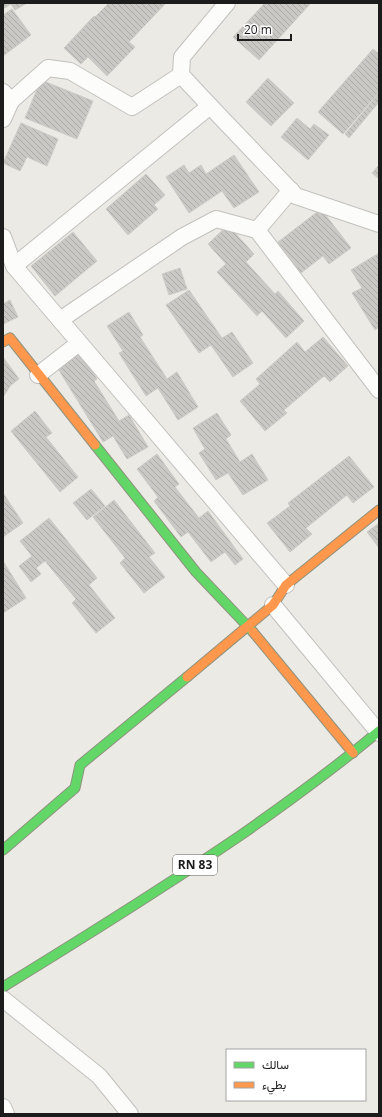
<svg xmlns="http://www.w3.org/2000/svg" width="382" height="1117" font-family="'Open Sans',Vazirmatn,sans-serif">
<defs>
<pattern id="building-back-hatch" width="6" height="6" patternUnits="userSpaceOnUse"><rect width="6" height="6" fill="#c9c8c5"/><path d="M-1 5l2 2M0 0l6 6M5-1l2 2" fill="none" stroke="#acaba9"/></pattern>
</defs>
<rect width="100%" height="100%" fill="#ebeae5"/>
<g fill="url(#building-back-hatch)" stroke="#ceccc7">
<path d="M3,3H27L15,10L11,4L3,9Z"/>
<path d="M109,3H166L129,42L135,47L107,76L88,57L81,64L64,48L94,16L95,17Z"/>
<path d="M265,3H311L259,60L233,37Z"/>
<path d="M12,9L31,35L3,56V15Z"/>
<path d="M373,49L379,54V92L343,134L318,112Z"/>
<path d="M268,78L294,103L271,126L246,102Z"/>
<path d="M41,80L93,101L77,139L25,118Z"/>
<path d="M379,93V102L349,138L345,134Z"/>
<path d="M297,118L310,129L314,124L329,135L308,160L281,137Z"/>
<path d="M21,123L58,139L47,166L27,157L20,171L3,163Z"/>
<path d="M234,155L259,192L234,208L222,191L189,213L166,177L184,165L189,173L201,165L206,174Z"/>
<path d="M379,165V179L372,173Z"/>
<path d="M146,174L165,195L154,205L158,209L128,235L106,209Z"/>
<path d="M321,209L351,248L329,264L323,256L301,273L278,242Z"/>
<path d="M228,225L254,254L246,262L275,294L278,291L304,321L286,338L262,311L257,316L217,272L226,264L208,244Z"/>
<path d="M73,232L97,261L55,296L31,266Z"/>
<path d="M379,253V327L375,330L352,293L362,288L351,270Z"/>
<path d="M180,268L187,289L169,295L162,274Z"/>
<path d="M189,290L222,338L232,332L253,363L233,377L211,345L199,353L166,305Z"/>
<path d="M10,300L18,317L3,324V304Z"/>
<path d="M129,312L143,335L140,337L167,379L177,372L198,407L178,420L158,388L146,396L119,353L123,351L107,326Z"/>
<path d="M323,337L348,366L330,382L324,376L284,410L287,413L265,431L240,401L260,384L256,379L297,342L305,352Z"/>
<path d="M81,352L97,379L94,381L119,421L129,415L148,447L127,459L113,436L103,442L57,367Z"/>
<path d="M3,357L19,379L11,385L3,397Z"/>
<path d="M35,411L52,433L46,437L78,477L60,492L11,431Z"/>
<path d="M217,413L231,435L226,439L240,462L252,454L268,480L243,495L228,473L216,480L199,453L205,449L193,428Z"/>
<path d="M157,454L179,484L175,487L199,518L208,511L243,559L235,565L225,552L211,562L188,532L181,537L154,501L158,497L137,469Z"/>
<path d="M349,456L374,487L353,503L347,495L306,528L312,534L290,552L267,523L290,506L288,503Z"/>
<path d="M91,489L105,506L87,520L73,503Z"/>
<path d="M3,493L23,523L3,537Z"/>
<path d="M114,500L155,553L149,557L165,577L144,593L120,563L125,558L93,517Z"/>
<path d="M49,518L97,578L89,585L115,618L96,633L72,603L76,599L45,561L36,568L41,574L31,582L19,566L32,556L20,541Z"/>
<path d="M379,523V548L367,532Z"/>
<path d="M3,561L26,598L3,613Z"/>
</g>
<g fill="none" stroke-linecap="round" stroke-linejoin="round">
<defs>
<g id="street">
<path d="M3,92L11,101L3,119"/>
<path d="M11,101L48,68L70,71L132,107L181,75"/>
<path d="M210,106L181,75L182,57L227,3"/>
<path d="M291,190L257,230L379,390"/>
<path d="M3,237L14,266L286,585"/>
<path d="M14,266L210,106L296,196L379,224"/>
<path d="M60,320L182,237L216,219L257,230"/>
<path d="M38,375L79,343"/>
<path d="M273,605L379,733"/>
<path d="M3,999L99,1076L130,1114"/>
<path d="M3,1107L6,1114"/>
</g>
<g id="fast">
<path d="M95,445L196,572L253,632"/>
<path d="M3,850L75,788L80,765L187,677"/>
<path d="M3,987C83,938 163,888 241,835C288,802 335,768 379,731"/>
</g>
<g id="slow">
<path d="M3,342L10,338L95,445"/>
<path d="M253,632L353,753"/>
<path d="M187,677L273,605L286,585L379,510"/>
</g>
</defs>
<use href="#street" stroke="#c2c1bf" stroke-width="18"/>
<use href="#fast" stroke="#8f937f" stroke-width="11"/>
<use href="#slow" stroke="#8f937f" stroke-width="11"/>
<use href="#street" stroke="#fcfcfb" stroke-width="16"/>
<use href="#fast" stroke="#63d668" stroke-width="9"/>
<use href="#slow" stroke="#ff974d" stroke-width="9"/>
</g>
<g text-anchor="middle" stroke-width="3" stroke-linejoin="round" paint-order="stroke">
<rect fill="#fff" stroke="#606060" stroke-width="1" x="173" y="855" width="44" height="20" rx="3"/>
<g font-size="12" font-weight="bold" fill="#1c1c1c">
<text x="195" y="869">RN 83</text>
</g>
</g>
<rect width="382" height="1117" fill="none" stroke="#1c1c1c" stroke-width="8"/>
<rect x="226" y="1049" width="140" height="52" fill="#ffffff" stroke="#a4a4a4"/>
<rect x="234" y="1062" width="20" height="6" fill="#63d668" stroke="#a4a4a4"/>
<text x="262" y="1069" font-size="12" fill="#1c1c1c">سالك</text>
<rect x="234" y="1082" width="20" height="6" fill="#ff974d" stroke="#a4a4a4"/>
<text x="262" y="1089" font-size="12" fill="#1c1c1c">بطيء</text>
<path d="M238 34v6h53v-6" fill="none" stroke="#1c1c1c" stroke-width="2"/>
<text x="244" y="34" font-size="12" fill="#1c1c1c" stroke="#ffffff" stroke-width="3" paint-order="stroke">20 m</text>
</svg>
